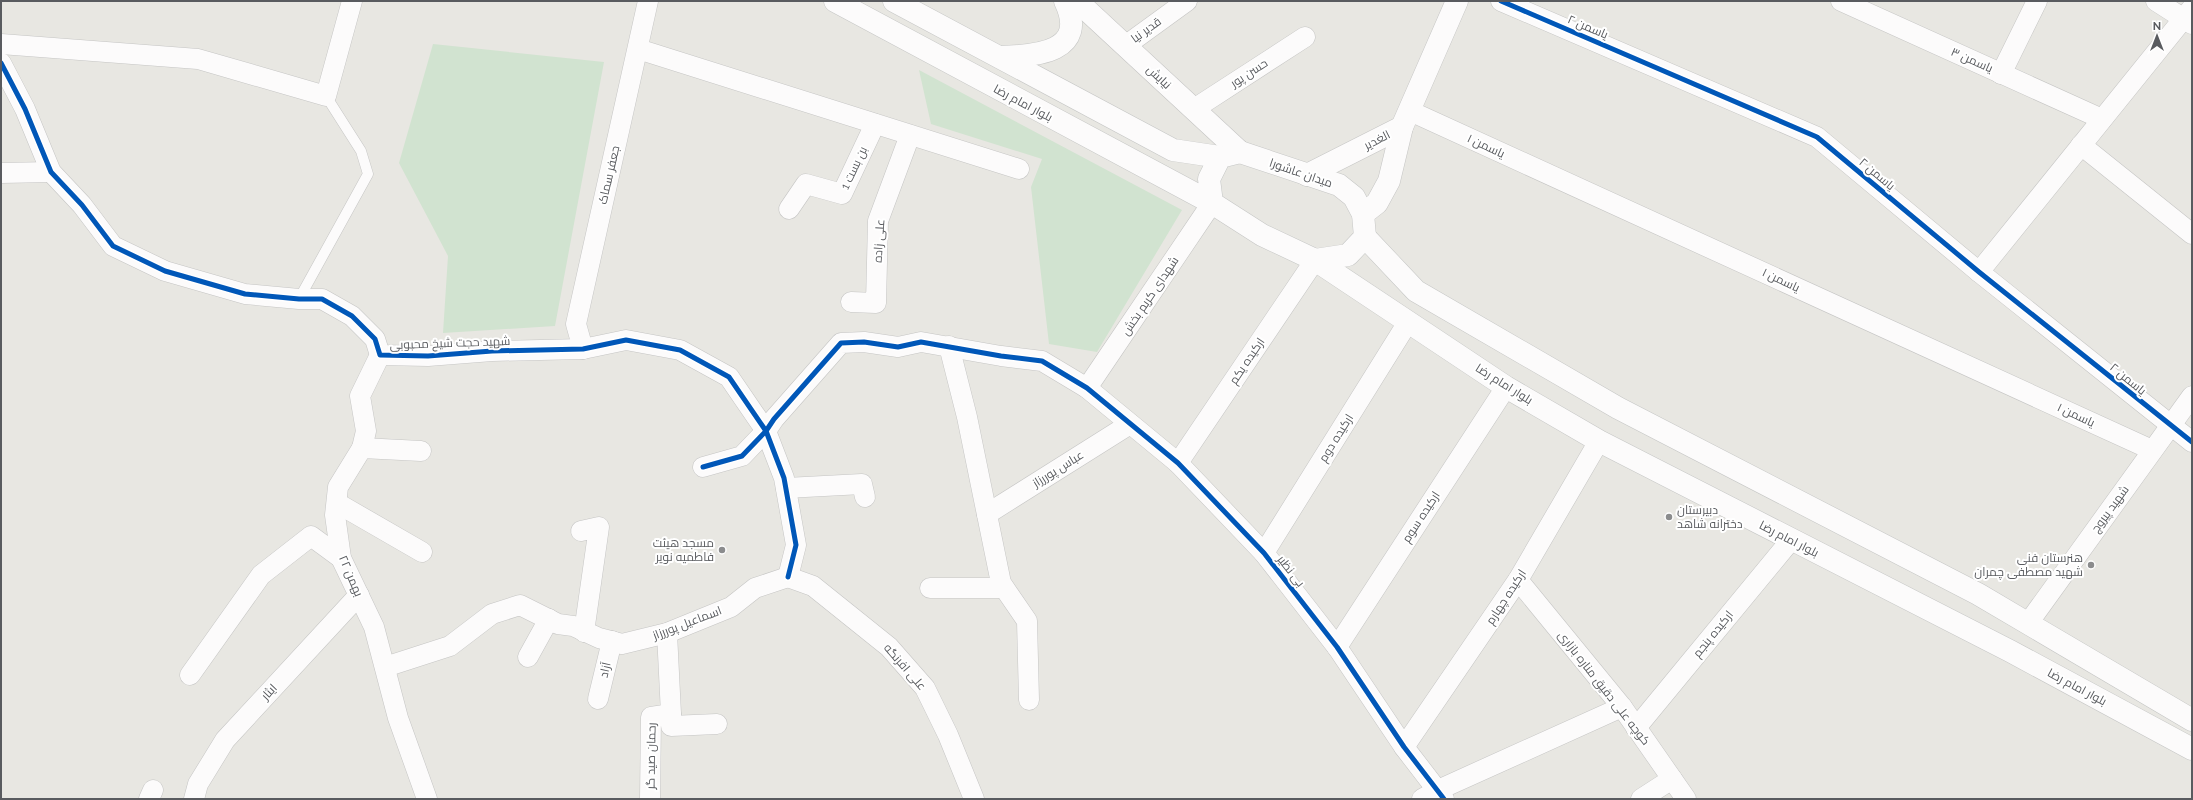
<svg xmlns="http://www.w3.org/2000/svg" width="2193" height="800" font-family="Raleway,Cairo,sans-serif">
<rect width="100%" height="100%" fill="#e8e7e2"/>
<g fill="#d1e3d0">
<path d="M433,44L604,62L555,326L443,333L448,256L399,163Z"/>
<path d="M919,70L1182,210L1097,352L1049,344L1031,187L1042,159L931,124Z"/>
</g>
<g fill="none" stroke-linecap="round" stroke-linejoin="round">
<defs>
<path id="service" d="M299,299L368,174L361,151L326,96"/>
<g id="minor">
<path d="M1501,1L1817,137L1979,272L2192,442"/>
<path d="M1841,1L2102,119"/>
<path d="M2156,1L2192,24"/>
<path d="M1,44L198,59L326,96L352,1"/>
<path d="M1125,46L1187,1"/>
<path d="M638,49L1019,169"/>
<path d="M1,63L25,109L51,172L82,205L113,246L165,271L245,294L299,299H322L352,316L375,339L380,355L428,356L492,351L583,349L626,340L680,350L729,377L766,431L784,478L796,545L788,577"/>
<path d="M2001,74L2037,1"/>
<path d="M1194,109L1305,37"/>
<path d="M1410,111L2152,450"/>
<path d="M2081,145L2192,234"/>
<path d="M1,173L51,172"/>
<path d="M789,209L806,184L842,194L875,124"/>
<path d="M1979,272L2192,8"/>
<path d="M851,302L876,303L878,221L910,135"/>
<path d="M949,346L967,417L1001,583L1027,621L1029,700"/>
<path d="M583,349L576,324L648,1"/>
<path d="M380,355L360,396L366,431L362,448L338,487L335,515L341,558L374,627L398,718L427,799"/>
<path d="M1087,388L1212,203"/>
<path d="M362,448L421,451"/>
<path d="M1178,463L1315,260"/>
<path d="M703,467L742,456L766,431L774,419L841,343L864,342L898,347L921,342L1001,356L1042,361L1087,388L1178,463L1264,553L1337,647L1404,747L1444,799"/>
<path d="M786,488L862,484L865,497"/>
<path d="M337,503L422,552"/>
<path d="M987,514L1130,424"/>
<path d="M581,531L599,527L584,632"/>
<path d="M1264,553L1408,322"/>
<path d="M788,577L813,586L889,647L925,688L948,735L974,799"/>
<path d="M1518,580L1622,707L1686,799"/>
<path d="M930,588H1004"/>
<path d="M2029,622L2192,396"/>
<path d="M1337,647L1506,387"/>
<path d="M528,657L549,619"/>
<path d="M385,667L450,646L492,614L520,605L558,624L573,626L599,638L622,644L667,633L731,607L755,588L788,577"/>
<path d="M190,675L261,575L311,536L341,558"/>
<path d="M598,699L612,641"/>
<path d="M671,714V726L717,724"/>
<path d="M1636,728L1791,540"/>
<path d="M1404,747L1518,580L1599,441"/>
<path d="M149,799L153,790"/>
<path d="M194,799L198,784L225,740L359,595"/>
<path d="M650,799L651,717L671,714L667,633"/>
<path d="M1422,799L1438,790L1622,707"/>
<path d="M1641,799L1672,779"/>
</g>
<g id="tertiary">
<path d="M1077,1L1240,152"/>
<path d="M1307,175L1402,127"/>
<path d="M1363,214L1377,203L1389,181L1402,127L1457,1"/>
</g>
<g id="secondary">
<path d="M835,1L1212,203L1262,235L1315,260L1348,255L1365,237L1363,214L1354,197L1339,185L1240,152L1220,157L1209,179L1212,203"/>
<path d="M894,1L1173,150L1220,157"/>
<path d="M1000,57C1037,56 1089,52 1065,1"/>
<path d="M1365,237L1416,291L1618,408L1978,594L2192,720"/>
<path d="M1315,260L1506,387L1599,441L2010,651L2192,749"/>
</g>
</defs>
<use href="#service" stroke="#c5c5c4" stroke-width="11"/>
<use href="#minor" stroke="#c5c5c4" stroke-width="21"/>
<use href="#tertiary" stroke="#c5c5c4" stroke-width="23"/>
<use href="#secondary" stroke="#c5c6c5" stroke-width="23"/>
<use href="#service" stroke="#fcfbfb" stroke-width="10"/>
<use href="#minor" stroke="#fcfbfb" stroke-width="20"/>
<use href="#tertiary" stroke="#fcfbfb" stroke-width="22"/>
<use href="#secondary" stroke="#fcfbfb" stroke-width="22"/>
<defs>
<g id="cycleway">
<path d="M1501,1L1817,137L1979,272L2192,442"/>
<path d="M1,63L25,109L51,172L82,205L113,246L165,271L245,294L299,299H322L352,316L375,339L380,355L428,356L492,351L583,349L626,340L680,350L729,377L766,431L784,478L796,545L788,577"/>
<path d="M703,467L742,456L766,431L774,419L841,343L864,342L898,347L921,342L1001,356L1042,361L1087,388L1178,463L1264,553L1337,647L1404,747L1444,799"/>
</g>
</defs>
<use href="#cycleway" stroke="#fff" stroke-width="8"/>
<use href="#cycleway" stroke="#0057b8" stroke-width="5"/>
</g>
<g fill="#8b8c8d" stroke="#fff" stroke-width="1.5">
<circle cx="1669" cy="517" r="4"/>
<circle cx="722" cy="550" r="4"/>
<circle cx="2091" cy="565" r="4"/>
</g>
<g text-anchor="middle" stroke-width="4" stroke-linejoin="round" paint-order="stroke">
<g font-size="12" fill="#595b5f" stroke="#fff">
<text transform="translate(1588 27) rotate(23)" y="4">یاسمن ۲</text>
<text transform="translate(1146 30) rotate(-36)" y="4">قدیر نیا</text>
<text transform="translate(1972 60) rotate(24)" y="4">یاسمن ۳</text>
<text transform="translate(1249 73) rotate(-33)" y="4">حسن پور</text>
<text transform="translate(1159 77) rotate(43)" y="4">نیایش</text>
<text transform="translate(1023 103) rotate(28)" y="4">بلوار امام رضا</text>
<text transform="translate(1377 140) rotate(-27)" y="4">الغدیر</text>
<text transform="translate(1486 146) rotate(25)" y="4">یاسمن ۱</text>
<text transform="translate(854 168) rotate(-65)" y="4">بن بست 1</text>
<text transform="translate(1301 173) rotate(19)" y="4">میدان عاشورا</text>
<text transform="translate(1877 174) rotate(40)" y="4">یاسمن ۲</text>
<text transform="translate(609 175) rotate(-77)" y="4">جعفر سماک</text>
<text transform="translate(879 241) rotate(-86)" y="4">علی زاده</text>
<text transform="translate(1781 280) rotate(25)" y="4">یاسمن ۱</text>
<text transform="translate(1150 296) rotate(-56)" y="4">شهدای کریم بخش</text>
<text transform="translate(450 343) rotate(-2)" y="4">شهید حجت شیخ محبوبی</text>
<text transform="translate(1247 361) rotate(-56)" y="4">ارکیده یکم</text>
<text transform="translate(2128 379) rotate(39)" y="4">یاسمن ۲</text>
<text transform="translate(1504 384) rotate(32)" y="4">بلوار امام رضا</text>
<text transform="translate(2076 415) rotate(25)" y="4">یاسمن ۱</text>
<text transform="translate(1336 438) rotate(-58)" y="4">ارکیده دوم</text>
<text transform="translate(1058 469) rotate(-32)" y="4">عباس پوررزاز</text>
<text transform="translate(2110 509) rotate(-54)" y="4">شهید پیروچ</text>
<text transform="translate(1421 517) rotate(-57)" y="4">ارکیده سوم</text>
<text transform="translate(1789 539) rotate(27)" y="4">بلوار امام رضا</text>
<text transform="translate(1291 571) rotate(52)" y="4">بی نظیر</text>
<text transform="translate(351 576) rotate(67)" y="4">۲۲ بهمن</text>
<text transform="translate(1506 597) rotate(-57)" y="4">ارکیده چهارم</text>
<text transform="translate(687 623) rotate(-21)" y="4">اسماعیل پوررزاز</text>
<text transform="translate(1713 634) rotate(-51)" y="4">ارکیده پنجم</text>
<text transform="translate(905 667) rotate(49)" y="4">علی افرنگه</text>
<text transform="translate(605 670) rotate(-77)" y="4">آزاد</text>
<text transform="translate(2077 687) rotate(28)" y="4">بلوار امام رضا</text>
<text transform="translate(1604 688) rotate(52)" y="4">کوچه علی دقیق مناره بازاری</text>
<text transform="translate(269 692) rotate(-47)" y="4">ایثار</text>
<text transform="translate(651 756) rotate(-89)" y="4">رحمان صید گر</text>
</g>
<g font-size="12" fill="#595b5f" stroke="#fff" text-anchor="end">
<text x="1677" y="514" text-anchor="start">دبیرستان<tspan x="1677" dy="14">دخترانه شاهد</tspan></text>
<text x="714" y="547">مسجد هیئت<tspan x="714" dy="14">فاطمیه نویر</tspan></text>
<text x="2083" y="562">هنرستان فنی<tspan x="2083" dy="14">شهید مصطفی چمران</tspan></text>
</g>
</g>
<rect width="2193" height="800" fill="none" stroke="#595b5f" stroke-width="4"/>
<g transform="translate(2157 36)" stroke="#ffffff" stroke-width="3" paint-order="stroke">
<path d="M0-3L7 15L0 10L-7 15Z" fill="#595b5f"/>
<text y="-6" font-size="11" font-weight="bold" text-anchor="middle" fill="#595b5f">N</text>
</g>
</svg>
